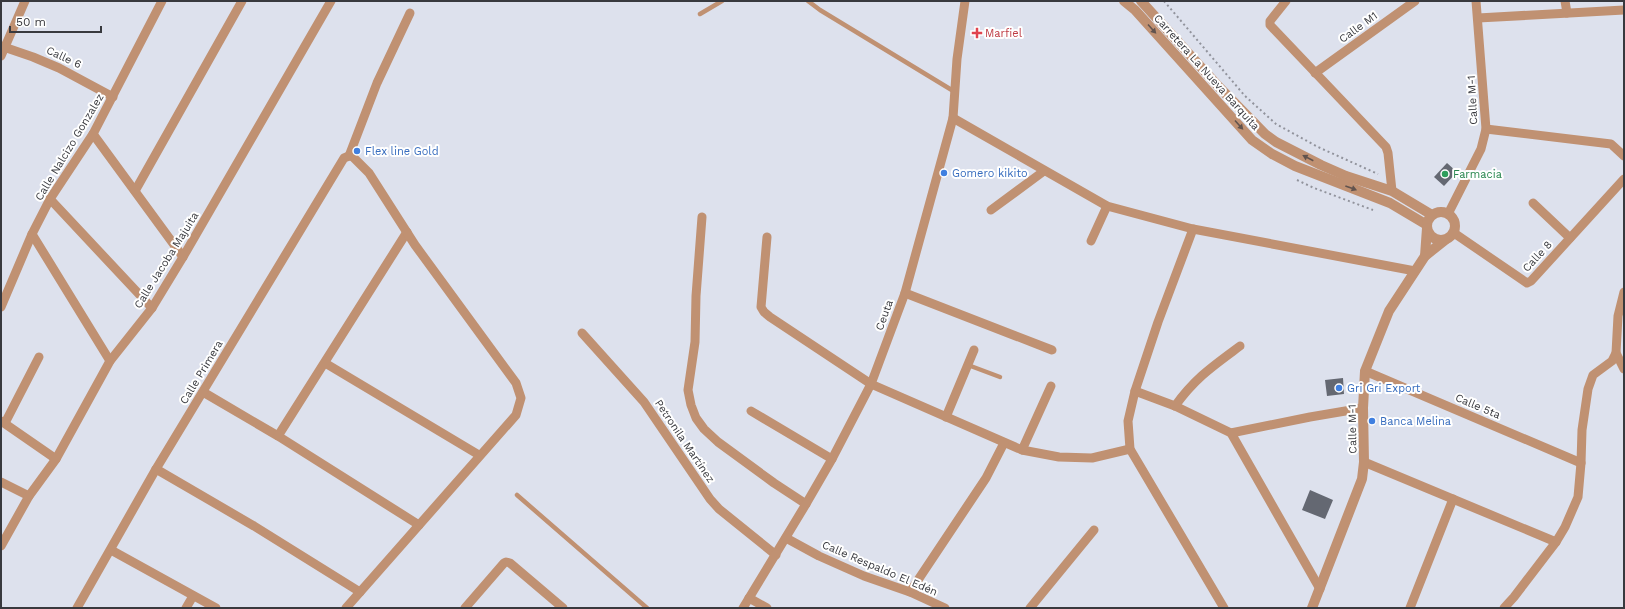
<svg xmlns="http://www.w3.org/2000/svg" width="1625" height="609" font-family="'Work Sans',sans-serif">
<rect width="100%" height="100%" fill="#dde1ed"/>
<g fill="#646872">
<path d="M1447,163L1457,172L1444,186L1434,177Z"/>
<path d="M1343,378L1344,394L1327,396L1325,380Z"/>
<path d="M1310,490L1333,500L1325,519L1302,510Z"/>
</g>
<g fill="none" stroke-linecap="round" stroke-linejoin="round">
<g stroke="#91939c" stroke-width="2" stroke-dasharray="2 3" stroke-linecap="butt">
<path d="M1164,1L1245,96L1276,124L1318,147L1378,174"/>
<path d="M1297,180L1314,188L1373,210"/>
</g>
<g stroke="#c09172" stroke-width="4.5">
<path d="M808,1L820,10L955,92"/>
<path d="M700,14L722,1"/>
<path d="M968,365L1000,377"/>
<path d="M517,495L647,608"/>
</g>
<g stroke="#c09172" stroke-width="9">
<path d="M1286,1L1270,21V25L1386,147L1388,153L1392,191"/>
<path d="M1565,1L1567,13"/>
<path d="M1478,18L1624,10"/>
<path d="M1,46L33,57L59,68L113,97"/>
<path d="M1,56L25,1"/>
<path d="M1315,73L1415,1"/>
<path d="M953,118L1107,206L1193,229L1415,271"/>
<path d="M1486,129L1611,144L1624,156"/>
<path d="M93,134L183,257"/>
<path d="M349,156L377,83L410,13"/>
<path d="M135,191L242,1"/>
<path d="M50,199L152,308"/>
<path d="M1533,203L1570,238"/>
<path d="M991,210L1044,171"/>
<path d="M1448,214L1481,149L1486,129L1476,1"/>
<path d="M702,217L696,296L695,342L688,390L691,405L696,418L704,429L718,442L774,483L806,504"/>
<path d="M1193,229L1158,322L1135,391L1128,421L1130,449L1224,608"/>
<path d="M1454,233L1527,283L1531,281L1624,179"/>
<path d="M32,234L110,361"/>
<path d="M767,237L761,307L764,312L770,317L871,384L1022,450L1059,457L1092,458L1130,449"/>
<path d="M1091,241L1107,206"/>
<path d="M905,293L1052,350"/>
<path d="M1,307L32,234L50,199L93,134L162,1"/>
<path d="M582,333L644,402L710,499L719,509L776,555"/>
<path d="M1616,353L1624,369"/>
<path d="M325,363L479,455"/>
<path d="M1365,371L1581,463"/>
<path d="M1135,391L1175,406L1231,433L1320,589"/>
<path d="M203,392L278,436L419,525"/>
<path d="M1175,406C1195,378 1213,366 1240,346"/>
<path d="M751,411L832,459"/>
<path d="M946,417L974,350"/>
<path d="M1,421L56,459"/>
<path d="M5,423L39,357"/>
<path d="M1231,433L1310,417L1363,408"/>
<path d="M278,436L407,232"/>
<path d="M1022,450L1051,386"/>
<path d="M1364,462L1556,542"/>
<path d="M156,469L254,526L360,592"/>
<path d="M1,482L29,496"/>
<path d="M786,538L819,556L864,576L910,592L945,608"/>
<path d="M1,546L29,496L56,459L110,361L152,308L183,257L331,1"/>
<path d="M111,550L216,608"/>
<path d="M910,592L986,478L1004,443"/>
<path d="M749,598L767,608"/>
<path d="M77,608L156,469L344,158L349,156L353,157L369,173L415,245L516,383L521,398L516,415L346,608"/>
<path d="M186,608L193,596"/>
<path d="M465,608L504,563L506,562L510,563L563,608"/>
<path d="M743,608L806,504L832,459L871,384L905,293L953,118L957,59L965,1"/>
<path d="M1030,608L1094,530"/>
<path d="M1410,608L1453,499"/>
<path d="M1504,608L1514,597L1556,542L1565,527L1578,497L1581,463L1582,430L1588,389L1593,375L1612,361L1616,353L1618,316L1624,292"/>
</g>
<g stroke="#c09172" stroke-width="10">
<path d="M1124,1L1135,10L1252,140L1272,154L1295,166L1390,203L1427,225"/>
<path d="M1141,1L1219,87L1265,134L1276,142L1321,165L1346,176L1392,191L1432,215"/>
<circle cx="1441" cy="226" r="14"/>
<path d="M1425,256L1427,228"/>
<path d="M1312,608L1362,479L1364,462L1363,408L1365,371L1389,311L1425,256L1445,240"/>
</g>
</g>
<defs><path id="oneway-solid" d="M-6-.8H1V-3.2L6.5 0L1 3.2V.8H-6Z"/></defs>
<g fill="#61534e">
<use href="#oneway-solid" transform="translate(1152 29) rotate(48)"/>
<use href="#oneway-solid" transform="translate(1239 125) rotate(48)"/>
<use href="#oneway-solid" transform="translate(1308 158) rotate(-153)"/>
<use href="#oneway-solid" transform="translate(1351 188) rotate(20)"/>
</g>
<path fill="#e0444e" stroke="#fff" stroke-width="1.5" d="M975 27h4v4h4v4h-4v4h-4v-4h-4v-4h4z"/>
<g fill="#3f7fe0" stroke="#fff" stroke-width="1.5">
<circle cx="357" cy="151" r="4"/>
<circle cx="944" cy="173" r="4"/>
<circle cx="1339" cy="388" r="4"/>
<circle cx="1372" cy="421" r="4"/>
</g>
<circle fill="#2e9e5b" stroke="#fff" stroke-width="1.5" cx="1445" cy="174" r="4"/>
<g text-anchor="middle" stroke-width="4" stroke-linejoin="round" paint-order="stroke">
<g font-size="11" fill="#38393e" stroke="#fff">
<text transform="translate(1358 27) rotate(-36)" y="4">Calle M1</text>
<text transform="translate(64 57) rotate(25)" y="4">Calle 6</text>
<text transform="translate(1207 72) rotate(48)" y="4">Carretera La Nueva Barquita</text>
<text transform="translate(1472 100) rotate(-93)" y="4">Calle M-1</text>
<text transform="translate(69 147) rotate(-59)" y="4">Calle Nalcizo Gonzalez</text>
<text transform="translate(1537 256) rotate(-47)" y="4">Calle 8</text>
<text transform="translate(166 260) rotate(-58)" y="4">Calle Jacoba Majuita</text>
<text transform="translate(884 315) rotate(-70)" y="4">Ceuta</text>
<text transform="translate(201 372) rotate(-59)" y="4">Calle Primera</text>
<text transform="translate(1478 406) rotate(23)" y="4">Calle 5ta</text>
<text transform="translate(1352 429) rotate(-91)" y="4">Calle M-1</text>
<text transform="translate(685 441) rotate(56)" y="4">Petronila Martínez</text>
<text transform="translate(880 568) rotate(23)" y="4">Calle Respaldo El Edén</text>
</g>
<g font-size="11" fill="#be3a42" stroke="#fff" text-anchor="start">
<text x="985" y="37">Marfiel</text>
</g>
<g font-size="11" fill="#366cbe" stroke="#fff" text-anchor="start">
<text x="365" y="155">Flex line Gold</text>
<text x="952" y="177">Gomero kikito</text>
<text x="1347" y="392">Gri Gri Export</text>
<text x="1380" y="425">Banca Melina</text>
</g>
<g font-size="11" fill="#27864d" stroke="#fff" text-anchor="start">
<text x="1453" y="178">Farmacia</text>
</g>
</g>
<rect width="1625" height="609" fill="none" stroke="#38393e" stroke-width="4"/>
<path d="M10 26v6h91v-6" fill="none" stroke="#38393e" stroke-width="2"/>
<text x="16" y="26" font-size="12" fill="#38393e" stroke="#ffffff" stroke-width="3" paint-order="stroke">50 m</text>
</svg>
